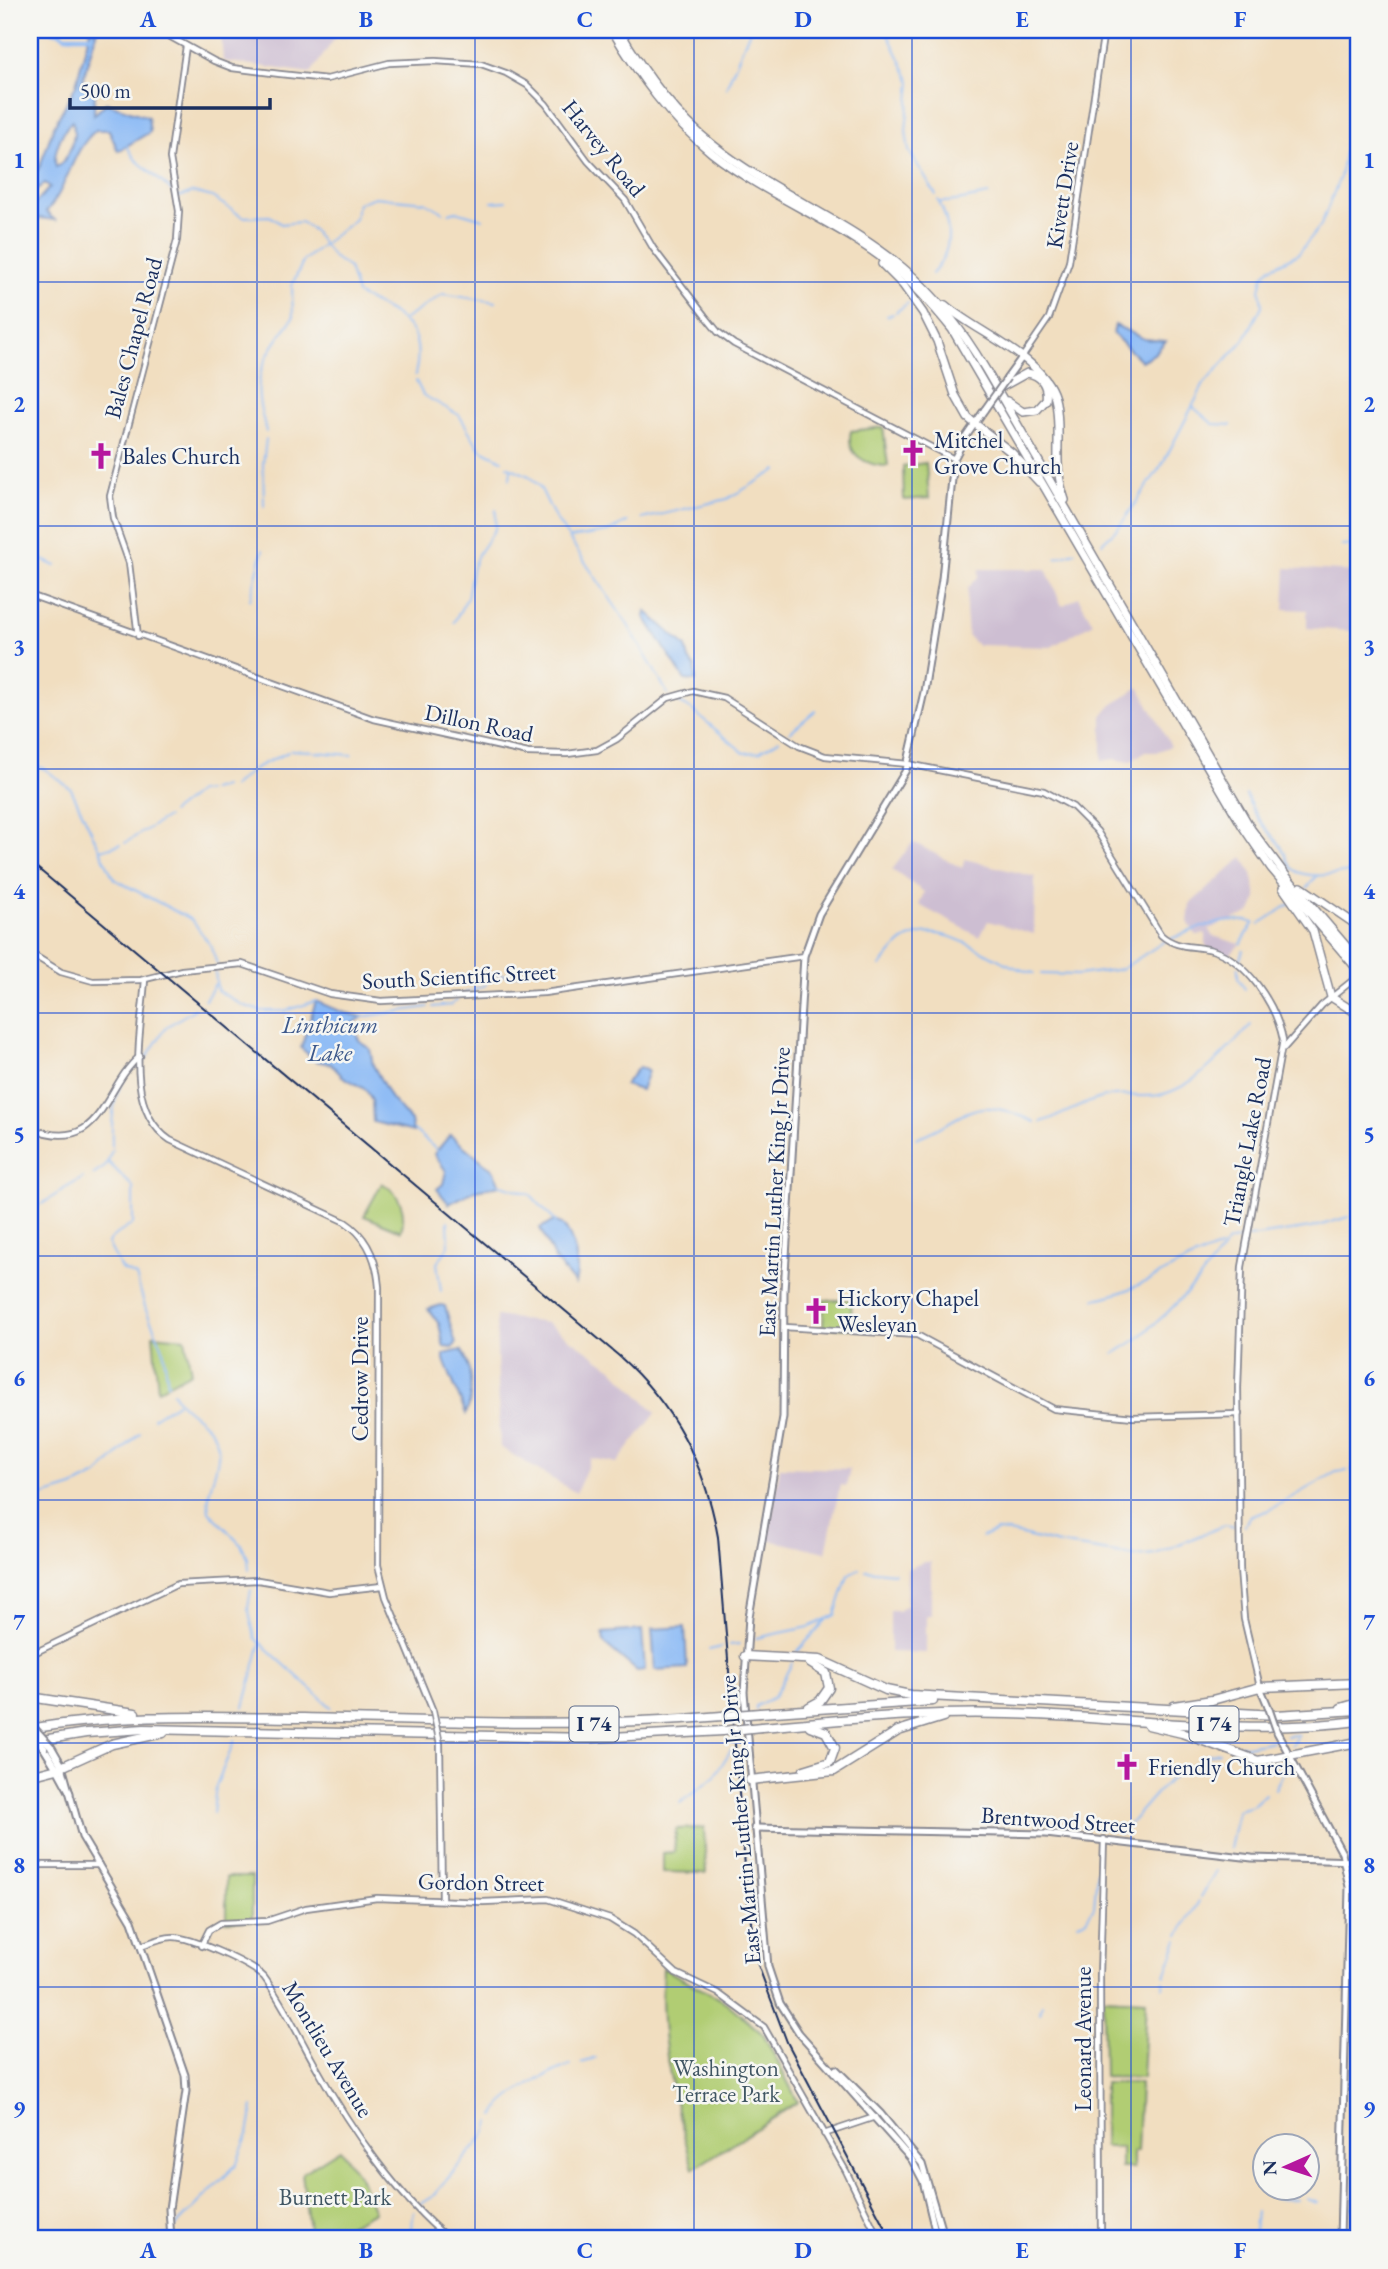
<svg xmlns="http://www.w3.org/2000/svg" width="1388" height="2269" font-family="'EB Garamond',serif">
<rect width="100%" height="100%" fill="#f6f6f2"/>
<filter id="ink" filterUnits="userSpaceOnUse"><feTurbulence type="fractalNoise" baseFrequency=".0143" numOctaves="2"/><feDisplacementMap in="SourceGraphic" scale="14" xChannelSelector="R" yChannelSelector="G"/><feConvolveMatrix kernelMatrix="1 2 1 2 8 2 1 2 1" color-interpolation-filters="sRGB"/></filter>
<filter id="wash" filterUnits="userSpaceOnUse"><feTurbulence type="fractalNoise" baseFrequency=".00686" numOctaves="4" result="noise"/><feDisplacementMap in="SourceGraphic" scale="28" xChannelSelector="R" yChannelSelector="G"/><feGaussianBlur stdDeviation="1.57" result="paint"/><feColorMatrix in="noise" values="0 0 0 0 0 0 0 0 0 0 0 0 0 0 0 0 0 1.4 0 .05"/><feComposite in="paint" operator="in"/></filter>
<g filter="url(#wash)">
<rect width="100%" height="100%" fill="#f1dec0"/>
<g fill="#cdbed2">
<path d="M221,30H380V35L335,38L311,73L223,61Z"/>
<path d="M1286,568L1358,572V621L1352,631L1307,628V610L1284,609Z"/>
<path d="M979,569H1046L1062,606L1078,597L1093,623L1051,647L977,645L968,636L966,610L968,588L978,577Z"/>
<path d="M1139,687L1171,746L1156,752H1145L1130,762L1114,759L1102,761V716L1109,707Z"/>
<path d="M913,842L962,868L965,859L1035,877L1034,934L988,921L980,937L919,905L924,892L892,870Z"/>
<path d="M1243,857L1252,874L1257,898L1251,912L1209,929L1213,936L1240,944L1230,955L1206,947V934L1196,935L1188,922L1190,904Z"/>
<path d="M496,1316L547,1323L612,1368L656,1413L617,1463L591,1458L576,1493L500,1447Z"/>
<path d="M780,1467L850,1469L846,1486L840,1485L826,1552L768,1540Z"/>
<path d="M924,1562H931V1615H926V1653L890,1652V1611H898L906,1605L907,1569Z"/>
</g>
<g fill="#b1cd73" stroke="#667e68" stroke-width="2">
<path d="M883,427L888,466C867,466 845,455 851,431Z"/>
<path d="M926,463L929,498L904,500L903,466Z"/>
<path d="M382,1183C400,1193 407,1211 401,1231L364,1216Z"/>
<path d="M824,1300H851L852,1329L823,1327Z"/>
<path d="M153,1335L185,1338L191,1372L158,1390Z"/>
<path d="M704,1828L706,1873L663,1872V1853L674,1852L676,1829Z"/>
<rect x="226" y="1877" width="26" height="44"/>
<path d="M663,1968L727,2003L764,2035L798,2102L693,2169C674,2097 658,2043 663,1968Z"/>
<path d="M1103,1998L1146,2000L1142,2078L1104,2077Z"/>
<path d="M1104,2083H1140L1137,2151L1133,2152V2168H1121V2147H1104Z"/>
<path d="M340,2149L361,2179L374,2212L322,2239H310L302,2173Z"/>
</g>
<g fill="#8ab9f5" stroke="#5274aa" stroke-width="2" fill-rule="evenodd">
<path d="M90,30H97L81,86L95,90L94,115L106,103L148,117L150,132L118,151L109,130H96C70,152 69,187 46,212L55,220L40,218L30,223V209L50,187L45,183L30,196V183L40,166L54,126L76,85ZM72,121C78,133 69,161 56,167C52,153 62,131 72,121Z"/>
<path d="M1115,325L1144,339L1166,341L1154,354L1141,361L1113,334Z"/>
<path d="M646,611L686,647L689,660L695,667L696,681L685,680L645,617Z"/>
<path d="M316,1001L342,1012L363,1017L352,1024L359,1040L370,1049L373,1065L391,1099L411,1121L413,1132L373,1122L372,1100L366,1090L342,1076L331,1064L316,1061L301,1048Z"/>
<path d="M639,1067L648,1071L641,1090L624,1085Z"/>
<path d="M450,1135L493,1170L500,1185L475,1190L449,1204L437,1189L443,1184L446,1171L434,1154Z"/>
<path d="M554,1221L562,1224C575,1239 580,1265 575,1284L555,1260L540,1228Z"/>
<path d="M441,1305L445,1306L456,1344L452,1348L444,1347L439,1324L428,1309Z"/>
<path d="M461,1350C472,1363 473,1399 466,1414L444,1360V1354Z"/>
<path d="M685,1627L687,1668L655,1670L652,1629Z"/>
<path d="M642,1630L645,1670L637,1671L604,1643L603,1633Z"/>
</g>
<g fill="none" stroke-linecap="round" stroke-linejoin="round">
<g stroke="#8ab9f5" stroke-width="2">
<path d="M886,30L911,82L906,131L909,151L936,195"/>
<path d="M726,88L750,30"/>
<path d="M126,145L135,159L179,197L193,192L212,197L243,217L270,216L281,224L301,222L312,229L333,257L349,268L357,294C393,315 428,321 415,375"/>
<path d="M492,202L506,201"/>
<path d="M940,202C958,203 972,197 989,195"/>
<path d="M449,213L456,211L483,219"/>
<path d="M304,260L355,219L358,203L375,197L425,202L443,212"/>
<path d="M932,274C953,251 952,226 938,200"/>
<path d="M896,312L908,303"/>
<path d="M887,316L893,314"/>
<path d="M405,319L443,294L496,302"/>
<path d="M416,381L423,395L459,415L480,449L502,460"/>
<path d="M1193,407L1213,424L1231,425"/>
<path d="M266,432C264,421 260,410 259,399C254,367 276,341 293,318L292,285L303,262"/>
<path d="M507,466L529,476L540,487L555,518L628,625L668,694"/>
<path d="M510,479L511,469"/>
<path d="M264,506L263,464L266,439"/>
<path d="M642,519L727,499L777,470"/>
<path d="M571,538L608,532L628,522"/>
<path d="M1102,543L1119,527L1163,463L1204,384L1244,340L1262,306L1260,290L1263,276L1270,268L1298,254L1321,225L1340,177L1358,75"/>
<path d="M1342,546L1358,545"/>
<path d="M30,554L56,566"/>
<path d="M1056,558L1075,552"/>
<path d="M250,600L263,550"/>
<path d="M454,622L467,598L472,570L478,554L495,529L496,510"/>
<path d="M676,701L691,709L744,753L759,752L779,740"/>
<path d="M790,732L815,711"/>
<path d="M291,750L312,751"/>
<path d="M315,752L352,755"/>
<path d="M30,764L45,769L71,789L114,879L192,920L211,946L217,964"/>
<path d="M232,787L255,768L288,752"/>
<path d="M211,790L224,787"/>
<path d="M1246,795C1256,819 1264,825 1280,845C1286,852 1287,863 1293,869C1309,881 1340,873 1358,871"/>
<path d="M171,813L198,792L207,791"/>
<path d="M125,843L167,817"/>
<path d="M101,850L121,844"/>
<path d="M1307,888L1317,876"/>
<path d="M1259,924L1290,904"/>
<path d="M1171,939C1193,929 1232,915 1254,923"/>
<path d="M1241,944L1253,924"/>
<path d="M1239,962L1243,950"/>
<path d="M880,966C889,957 895,945 907,939C948,917 993,966 1034,973"/>
<path d="M1238,968V978L1245,989"/>
<path d="M215,970L217,990L242,1005L261,1011H285L316,1001"/>
<path d="M1041,974L1078,975L1122,969L1165,941"/>
<path d="M473,990L485,985L489,974L514,975L527,971"/>
<path d="M461,995L470,991"/>
<path d="M205,1000L215,984"/>
<path d="M433,1007L451,1005L457,1000"/>
<path d="M361,1017L428,1007"/>
<path d="M143,1063L166,1027L195,1009"/>
<path d="M1041,1122C1063,1116 1083,1102 1105,1097C1123,1093 1141,1098 1159,1095C1195,1088 1227,1050 1251,1025"/>
<path d="M414,1130L439,1152"/>
<path d="M916,1138C973,1117 967,1091 1035,1122"/>
<path d="M112,1147C111,1121 112,1082 137,1066"/>
<path d="M108,1162L133,1187V1224L111,1238L108,1243L121,1269L136,1276L146,1310L163,1348L168,1384"/>
<path d="M93,1175L106,1166L112,1150"/>
<path d="M499,1184L530,1194L556,1222"/>
<path d="M59,1192L83,1178"/>
<path d="M42,1204L57,1194"/>
<path d="M30,1213L39,1205"/>
<path d="M1249,1237L1311,1228L1348,1217"/>
<path d="M441,1291L437,1263L449,1246L448,1221"/>
<path d="M1095,1299C1145,1290 1175,1261 1220,1248"/>
<path d="M1114,1354L1136,1340L1167,1313L1198,1281L1228,1242L1243,1238"/>
<path d="M173,1392C181,1410 203,1417 214,1435C228,1458 204,1485 209,1511L241,1545L248,1558L249,1570"/>
<path d="M153,1418L177,1403"/>
<path d="M1352,1471L1358,1455"/>
<path d="M30,1500L73,1487L97,1475L140,1433"/>
<path d="M1245,1525L1249,1517L1269,1510L1336,1472L1347,1471"/>
<path d="M982,1537L997,1531L1009,1532L1059,1544L1135,1556L1155,1554L1225,1525L1234,1527"/>
<path d="M866,1570L894,1573"/>
<path d="M251,1590L248,1607L255,1638L331,1707"/>
<path d="M756,1638L809,1627L835,1615L848,1575L860,1569"/>
<path d="M729,1645L739,1644"/>
<path d="M709,1650L722,1647"/>
<path d="M797,1652L826,1620"/>
<path d="M244,1707L260,1646"/>
<path d="M756,1710V1706L774,1697L792,1663"/>
<path d="M1286,1736L1299,1735"/>
<path d="M737,1742L741,1739"/>
<path d="M1240,1744L1247,1746L1274,1741"/>
<path d="M1291,1745L1297,1737"/>
<path d="M1204,1756L1219,1752"/>
<path d="M1275,1789L1286,1767"/>
<path d="M680,1803L714,1777L731,1750"/>
<path d="M213,1813L216,1786L235,1740"/>
<path d="M1120,1834C1144,1811 1164,1775 1197,1763"/>
<path d="M1230,1849L1238,1810L1252,1806L1265,1794"/>
<path d="M1201,1897L1216,1871"/>
<path d="M1078,1923L1086,1920L1094,1907L1097,1871"/>
<path d="M1179,1935L1199,1901"/>
<path d="M1165,1976L1178,1940"/>
<path d="M1163,1987L1164,1981"/>
<path d="M1356,1997L1358,1999"/>
<path d="M1040,2013L1042,2005"/>
<path d="M581,2063L596,2058"/>
<path d="M495,2116C499,2097 552,2072 570,2065"/>
<path d="M1274,2198L1296,2200"/>
<path d="M1306,2199L1318,2203"/>
<path d="M420,2204L433,2196L487,2132L490,2122"/>
<path d="M1345,2207L1358,2208"/>
<path d="M30,2226L40,2239"/>
<path d="M172,2230L236,2165L248,2134L253,2107"/>
<path d="M451,2237L476,2239"/>
<path d="M162,2239L168,2234"/>
<path d="M409,2239L414,2212"/>
<path d="M426,2239L442,2237"/>
<path d="M1253,2239L1256,2212"/>
</g>
<path stroke="#8ab9f5" stroke-width="4.5" d="M41,30L60,32L65,36H92"/>
</g>
</g>
<g filter="url(#ink)">
<g fill="none" stroke-linecap="round" stroke-linejoin="round">
<defs>
<g id="tertiary">
<path d="M158,30L214,61L232,68L280,74L327,79L389,63L435,61L481,64L506,73L527,85L546,104L588,161L625,200L653,248L705,316L718,332L734,344L954,459"/>
<path d="M1023,356L1049,318L1069,262L1104,30"/>
<path d="M30,595L374,719L528,753L567,754L597,750L617,739L668,698L693,691L724,698L799,746L825,756L908,764L1044,791L1073,807L1097,831L1161,935C1177,949 1193,945 1212,950C1247,960 1276,1005 1283,1040L1242,1267L1238,1388L1240,1569L1244,1619L1260,1687"/>
<path d="M138,636L129,563L113,518L110,496L177,240L179,211L170,158L186,46"/>
<path d="M30,953L61,972L93,981L141,980L182,970L242,964L330,994L381,1001L544,993L804,956"/>
<path d="M145,979C142,1029 122,1108 170,1140L345,1222C368,1237 377,1261 379,1287L378,1565L386,1597L433,1711"/>
<path d="M1284,1048L1322,1005L1358,976"/>
<path d="M30,1128C103,1157 102,1088 140,1056"/>
<path d="M784,1327L917,1335L1054,1409L1133,1417L1239,1414"/>
<path d="M30,1655L178,1584L258,1580L329,1592L382,1586"/>
<path d="M440,1744L442,1900"/>
<path d="M30,1865H99"/>
<path d="M141,1946C151,1942 162,1937 173,1937C191,1937 251,1964 264,1977C285,2006 300,2039 318,2070C350,2128 398,2197 449,2239"/>
<path d="M201,1946L209,1930L221,1923L267,1921L306,1908L377,1898L483,1902L548,1899L610,1919L634,1934L676,1973L718,1993L764,2027L846,2171L879,2239"/>
<path d="M824,2134L875,2117"/>
<path d="M1101,2239L1100,1975L1104,1839"/>
</g>
<g id="secondary">
<path d="M1007,378L1023,356"/>
<path d="M1260,1687L1268,1706"/>
<path d="M1277,1732L1342,1853L1349,1887L1340,2239"/>
<path d="M62,1766L82,1837L132,1921L185,2075L186,2091L169,2209L171,2239"/>
<path d="M57,1769L70,1793"/>
<path d="M754,1828L1046,1834L1252,1858L1358,1861"/>
<path d="M836,2069L881,2114L922,2164L944,2239"/>
<path d="M937,2239L923,2181L912,2160L799,2033L780,2003L768,1967L744,1692L749,1617L783,1417L784,1291L804,956L819,914L906,770L924,692L942,579L954,459L965,438L985,409"/>
</g>
<g id="primary">
<path d="M51,1747L62,1766"/>
<path d="M44,1748L57,1769"/>
</g>
<g id="trunk">
<path d="M612,30C640,77 669,118 712,153C769,198 842,223 897,270C918,288 935,308 952,329L1243,827L1271,868L1358,970"/>
<path d="M619,30C644,73 674,114 713,145C772,192 844,219 902,267C937,296 963,331 986,370L1251,829L1287,877L1358,960"/>
<path d="M882,264L903,285L923,313L937,341L955,395L968,418L1012,453L1039,482"/>
<path d="M945,305C978,334 1049,359 1056,403C1062,438 1052,463 1065,500"/>
<path d="M1000,388L1027,373C1042,375 1048,386 1046,400L1037,410L1023,412L1007,401"/>
<path d="M1301,887L1358,926"/>
<path d="M1283,888L1313,931L1331,997L1358,1014"/>
</g>
<g id="motorway">
<path d="M745,1656L820,1660L886,1690L910,1695L1276,1715L1358,1710"/>
<path d="M30,1697L135,1713"/>
<path d="M1174,1706L1212,1700L1260,1687L1358,1683"/>
<path d="M809,1707L820,1701L829,1688L826,1673L810,1663"/>
<path d="M1341,1708L1358,1703"/>
<path d="M760,1713L933,1701"/>
<path d="M1148,1725L1182,1733L1258,1761L1358,1742"/>
<path d="M761,1727C844,1720 925,1711 1009,1714C1125,1717 1243,1736 1358,1721"/>
<path d="M30,1729C121,1713 212,1717 304,1718C444,1721 583,1728 722,1716"/>
<path d="M30,1742L86,1733L144,1729L593,1738L723,1731"/>
<path d="M804,1770L830,1762L835,1748L826,1732L810,1726"/>
<path d="M30,1776L57,1769L112,1744L163,1733"/>
<path d="M750,1780L834,1771L898,1731L943,1717"/>
</g>
</defs>
<use href="#tertiary" stroke="#86868f" stroke-width="8"/>
<use href="#secondary" stroke="#86868f" stroke-width="9"/>
<use href="#primary" stroke="#86868f" stroke-width="10"/>
<use href="#trunk" stroke="#86868f" stroke-width="10"/>
<use href="#motorway" stroke="#86868f" stroke-width="11"/>
<use href="#tertiary" stroke="#fff" stroke-width="4.5"/>
<use href="#secondary" stroke="#fff" stroke-width="5"/>
<use href="#primary" stroke="#fff" stroke-width="6"/>
<use href="#trunk" stroke="#fff" stroke-width="7"/>
<use href="#motorway" stroke="#fff" stroke-width="8"/>
<path stroke="#1b2f5e" stroke-width="2" d="M30,862L619,1356C674,1405 705,1464 718,1537L748,1903L758,1965L787,2042L891,2239"/>
<defs>
<path id="tertiary-bridge" d="M433,1711L440,1744"/>
<g id="secondary-bridge">
<path d="M985,409L1007,378"/>
<path d="M1268,1706L1277,1732"/>
</g>
<g id="primary-bridge">
<path d="M30,1724L51,1747"/>
<path d="M33,1734L44,1748"/>
</g>
<g id="motorway-bridge">
<path d="M722,1716L760,1713"/>
<path d="M723,1731L761,1727"/>
</g>
</defs>
<use href="#tertiary-bridge" stroke="#86868f" stroke-width="8" stroke-linecap="butt"/>
<use href="#secondary-bridge" stroke="#86868f" stroke-width="9" stroke-linecap="butt"/>
<use href="#primary-bridge" stroke="#86868f" stroke-width="10" stroke-linecap="butt"/>
<use href="#motorway-bridge" stroke="#86868f" stroke-width="11" stroke-linecap="butt"/>
<use href="#tertiary-bridge" stroke="#fff" stroke-width="4.5"/>
<use href="#secondary-bridge" stroke="#fff" stroke-width="5"/>
<use href="#primary-bridge" stroke="#fff" stroke-width="6"/>
<use href="#motorway-bridge" stroke="#fff" stroke-width="8"/>
</g>
</g>
<path fill="none" stroke="#1d4ed8" stroke-width="2" stroke-opacity="0.55" d="M257,30V2239M475,30V2239M694,30V2239M912,30V2239M1131,30V2239M30,282H1358M30,526H1358M30,769H1358M30,1013H1358M30,1256H1358M30,1500H1358M30,1743H1358M30,1987H1358"/>
<defs>
<symbol id="church-bare" viewBox="-9 -9 18 18"><path d="M-1.2-6h2.4v3.5h3.3v2.4h-3.3V6h-2.4V-.1h-3.3v-2.4h3.3Z" fill="#b5179e" stroke="#f6f6f2" stroke-width="2.5" paint-order="stroke"/></symbol>
</defs>
<g fill-rule="evenodd">
<use href="#church-bare" x="894" y="434" width="38" height="38"/>
<use href="#church-bare" x="82" y="437" width="38" height="38"/>
<use href="#church-bare" x="797" y="1292" width="38" height="38"/>
<use href="#church-bare" x="1108" y="1748" width="38" height="38"/>
</g>
<g text-anchor="middle" stroke-width="5" stroke-linejoin="round" paint-order="stroke">
<g fill="#f6f6f2" stroke="#5d6b8a" stroke-width="2">
<rect x="569.5" y="1706.5" width="49" height="35" rx="5"/>
<rect x="1189.5" y="1706.5" width="49" height="35" rx="5"/>
</g>
<g font-size="21" font-weight="bold" fill="#1b2f5e">
<text x="594" y="1731">I 74</text>
<text x="1214" y="1731">I 74</text>
</g>
<g font-size="23" fill="#1b2f5e" stroke="#f6f6f2">
<text transform="translate(604 148) rotate(51)" y="8">Harvey Road</text>
<text transform="translate(1062 195) rotate(-81)" y="8">Kivett Drive</text>
<text transform="translate(133 338) rotate(-75)" y="8">Bales Chapel Road</text>
<text transform="translate(479 723) rotate(12)" y="8">Dillon Road</text>
<text transform="translate(459 976) rotate(-3)" y="8">South Scientific Street</text>
<text transform="translate(1247 1142) rotate(-79)" y="8">Triangle Lake Road</text>
<text transform="translate(774 1192) rotate(-87)" y="8">East Martin Luther King Jr Drive</text>
<text transform="translate(360 1379) rotate(-90)" y="8">Cedrow Drive</text>
<text transform="translate(740 1820) rotate(-95)" y="8">East Martin Luther King Jr Drive</text>
<text transform="translate(1058 1820) rotate(4)" y="8">Brentwood Street</text>
<text transform="translate(481 1882) rotate(1)" y="8">Gordon Street</text>
<text transform="translate(1083 2039) rotate(-90)" y="8">Leonard Avenue</text>
<text transform="translate(328 2049) rotate(59)" y="8">Montlieu Avenue</text>
</g>
<g font-size="23" fill="#1b2f5e" stroke="#f6f6f2" text-anchor="start">
<text x="934" y="448">Mitchel<tspan x="934" dy="26">Grove Church</tspan></text>
<text x="122" y="464">Bales Church</text>
<text x="837" y="1306">Hickory Chapel<tspan x="837" dy="26">Wesleyan</tspan></text>
<text x="1148" y="1775">Friendly Church</text>
</g>
<g font-size="23" fill="#405663" stroke="#f6f6f2">
<text x="726" y="2076">Washington<tspan x="726" dy="26">Terrace Park</tspan></text>
<text x="335" y="2205">Burnett Park</text>
</g>
<g font-size="24" font-style="italic" fill="#3c588b" stroke="#f6f6f2">
<text x="330" y="1033">Linthicum<tspan x="330" dy="28">Lake</tspan></text>
</g>
</g>
<rect width="1388" height="2269" fill="none" stroke="#f6f6f2" stroke-width="77"/>
<g transform="translate(1286 2167) rotate(267)"><circle r="33" fill="#f6f6f2" stroke="#9ea6b7" stroke-width="2"/>
<path d="M0-5L12 26L0 18L-12 26Z" fill="#b5179e"/>
<text y="-10" font-size="19" font-weight="bold" text-anchor="middle" fill="#1b2f5e">N</text>
</g>
<path d="M70 98v10h200v-10" fill="none" stroke="#1b2f5e" stroke-width="3.5"/>
<text x="80" y="98" font-size="21" fill="#1b2f5e" stroke="#f6f6f2" stroke-width="5" paint-order="stroke">500 m</text>
<rect x="38" y="38" width="1312" height="2192" fill="none" stroke="#1d4ed8" stroke-width="2.5"/>
<g font-size="23" text-anchor="middle" font-weight="bold" fill="#1d4ed8">
<text x="148" y="27">A</text>
<text x="366" y="27">B</text>
<text x="585" y="27">C</text>
<text x="803" y="27">D</text>
<text x="1022" y="27">E</text>
<text x="1240" y="27">F</text>
<text x="19" y="168">1</text>
<text x="1369" y="168">1</text>
<text x="19" y="412">2</text>
<text x="1369" y="412">2</text>
<text x="19" y="655">3</text>
<text x="1369" y="655">3</text>
<text x="19" y="899">4</text>
<text x="1369" y="899">4</text>
<text x="19" y="1142">5</text>
<text x="1369" y="1142">5</text>
<text x="19" y="1386">6</text>
<text x="1369" y="1386">6</text>
<text x="19" y="1630">7</text>
<text x="1369" y="1630">7</text>
<text x="19" y="1873">8</text>
<text x="1369" y="1873">8</text>
<text x="19" y="2117">9</text>
<text x="1369" y="2117">9</text>
<text x="148" y="2258">A</text>
<text x="366" y="2258">B</text>
<text x="585" y="2258">C</text>
<text x="803" y="2258">D</text>
<text x="1022" y="2258">E</text>
<text x="1240" y="2258">F</text>
</g>
</svg>
